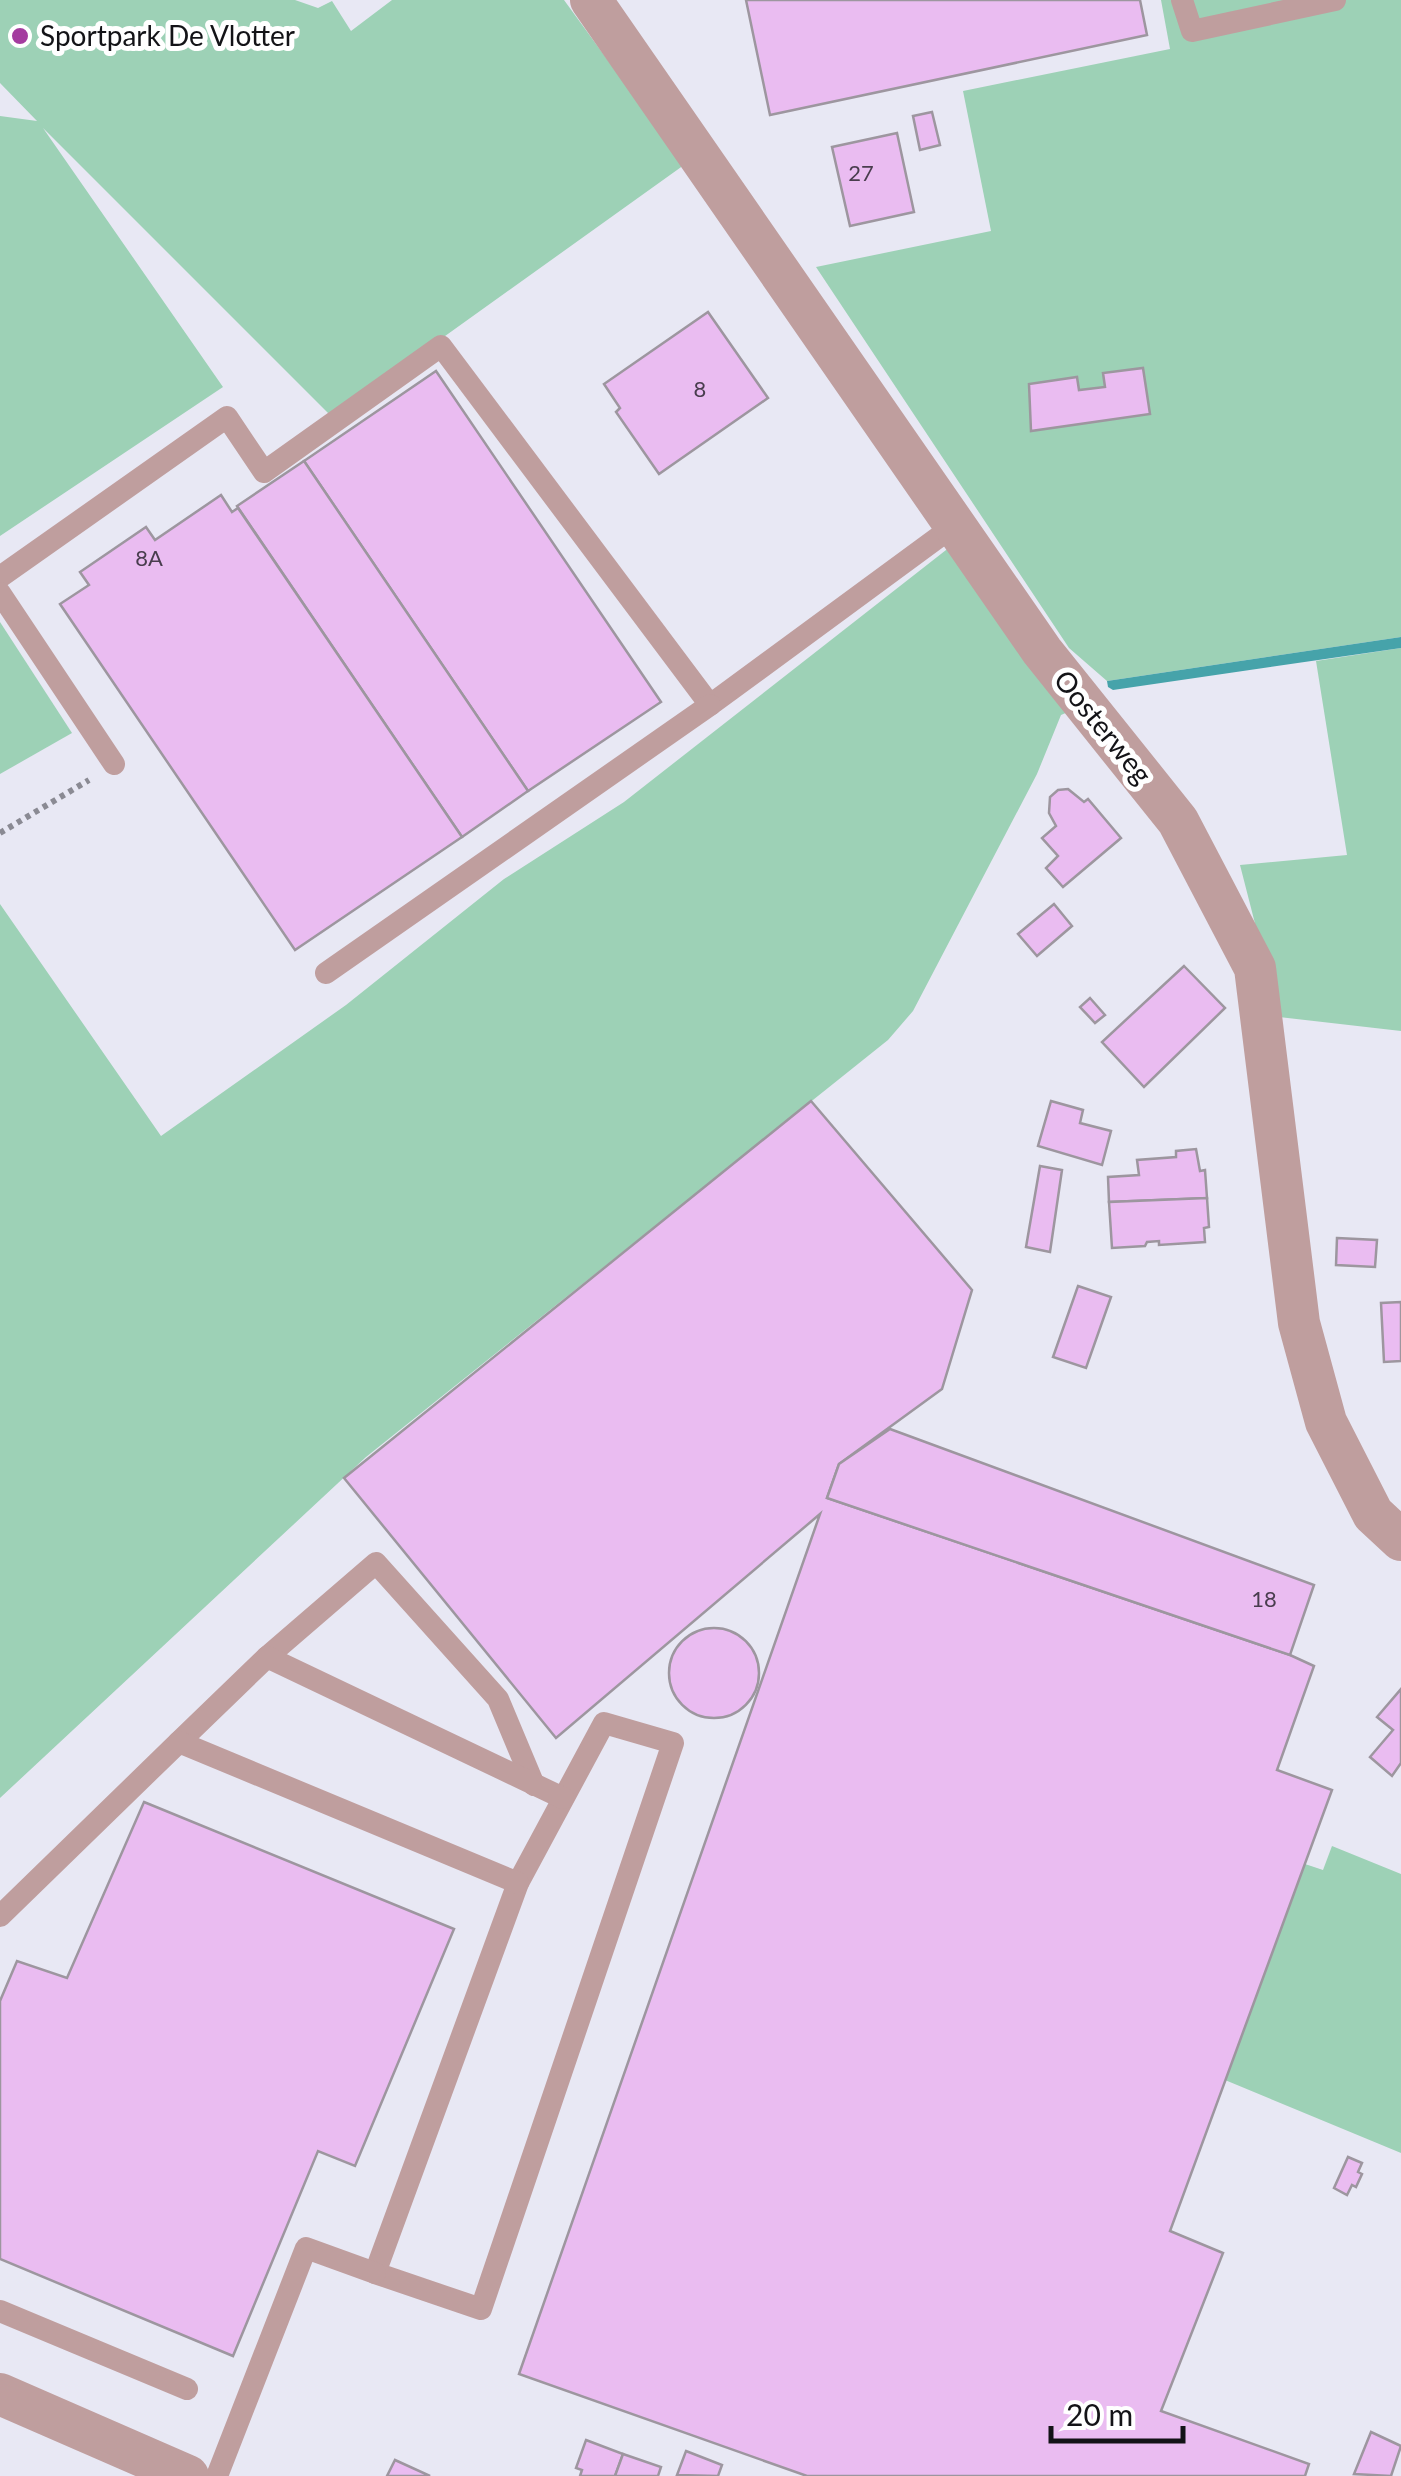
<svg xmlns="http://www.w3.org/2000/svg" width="1401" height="2476" font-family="Lato,sans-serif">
<rect width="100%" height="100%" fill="#e8e8f4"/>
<g fill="#9dd1b6">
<path d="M0,0H295L318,8L332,1L351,31L392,0H564L684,165L332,417L43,128L223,387L0,536V116L37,121L0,83Z"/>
<path d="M1161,0H1401V637L1107,681L1069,648L816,267L991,231L963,91L1170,49Z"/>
<path d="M955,543L1068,712L1061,715L1037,774L913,1011L888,1040L366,1457L0,1798V904L161,1136L346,1005L504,879L624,802Z"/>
<path d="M0,622L72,733L0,774Z"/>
<path d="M1401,648V1031L1279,1017L1240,865L1347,855L1316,661Z"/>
<path d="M1332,1846L1401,1874V2153L1225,2080L1305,1864L1323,1870Z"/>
</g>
<path fill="#46a3aa" d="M1401,637V648L1113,690L1108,687L1107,681Z"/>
<g fill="#eabcf1" stroke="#9d969f" stroke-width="2.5">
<path d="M746,0H1140L1147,35L770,115Z"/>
<path d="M932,112L940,145L920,150L913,116Z"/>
<path d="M897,133L914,212L850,226L832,147Z"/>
<path d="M708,312L768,398L659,474L616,412L620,408L604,384Z"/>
<path d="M1143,368L1150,414L1031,431L1029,384L1077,377L1079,390L1105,387L1103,373Z"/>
<path d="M436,371L661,702L528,791L304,461Z"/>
<path d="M304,461L528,791L462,837L237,506Z"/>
<path d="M221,495L232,512L238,508L462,837L295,950L60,604L89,585L80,572L146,527L155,540Z"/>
<path d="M1068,789L1084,802L1088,799L1121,838L1063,887L1046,868L1058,856L1042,838L1056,826L1049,813L1050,797L1058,790Z"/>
<path d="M1054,904L1072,926L1037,956L1018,934Z"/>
<path d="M1184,966L1225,1008L1144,1087L1102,1042Z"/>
<path d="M1090,998L1105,1015L1095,1023L1080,1007Z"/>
<path d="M811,1101L972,1290L942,1389L839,1464L827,1498L1290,1655L1314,1666L1277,1770L1332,1790L1170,2231L1223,2253L1161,2411L1309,2464L1305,2476H807L519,2374L820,1514L556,1738L344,1478Z"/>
<path d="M1051,1101L1083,1110L1080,1123L1111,1131L1102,1165L1038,1146Z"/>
<path d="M1196,1149L1200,1171L1205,1170L1207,1198L1109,1202L1108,1177L1139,1175L1137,1160L1176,1157V1151Z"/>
<path d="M1040,1166L1062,1170L1050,1252L1026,1247Z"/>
<path d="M1207,1198L1209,1227L1204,1228L1205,1242L1159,1245V1241L1147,1242L1145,1246L1112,1248L1109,1202Z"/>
<path d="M1337,1238L1377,1240L1375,1267L1336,1265Z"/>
<path d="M1078,1286L1111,1297L1086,1368L1053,1357Z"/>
<path d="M1401,1302V1361L1384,1362L1381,1303Z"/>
<path d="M890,1429L1314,1585L1290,1655L827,1498L839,1464Z"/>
<circle cx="714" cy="1673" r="45"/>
<path d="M1401,1689V1763L1392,1776L1370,1757L1393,1730L1377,1717Z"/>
<path d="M144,1802L454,1929L355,2166L318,2151L233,2356L0,2259V2001L17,1961L67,1978Z"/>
<path d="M1348,2157L1362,2163L1358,2172L1362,2174L1356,2187L1352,2185L1347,2195L1334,2188Z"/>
<path d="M1371,2432L1401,2446L1391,2476L1354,2474Z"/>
<path d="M586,2440L623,2454L615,2476H580L582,2470L576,2468Z"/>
<path d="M686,2451L722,2465L718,2476L677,2475Z"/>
<path d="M623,2454L661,2467L658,2476H615Z"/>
<path d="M395,2460L430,2476H387Z"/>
</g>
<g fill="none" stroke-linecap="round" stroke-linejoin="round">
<path stroke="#8a8a93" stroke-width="6" stroke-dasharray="5 5" stroke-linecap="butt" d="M0,833L89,780"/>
<g stroke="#bf9e9e" stroke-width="22">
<path d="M1182,0L1192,31L1335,0"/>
<path d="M0,577L227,417L264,472L441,346L710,705L955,525"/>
<path d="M0,593L114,764"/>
<path d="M326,973L710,705"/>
<path d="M267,1657L376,1563L498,1699L534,1785"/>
<path d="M604,1723L673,1743L481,2309L375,2273L518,1883Z"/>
<path d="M179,1742L267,1657L563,1798"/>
<path d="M0,1916L179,1742L518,1883"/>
<path d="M0,2311L187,2389"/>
<path d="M217,2476L306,2248L375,2273"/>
</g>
<g stroke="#bf9e9e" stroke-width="42">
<path d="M591,0L1042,651L1178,821L1255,968L1299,1323L1326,1422L1373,1514L1401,1540"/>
<path d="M0,2394L188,2476"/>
</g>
</g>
<circle fill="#a43c9f" stroke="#fff" stroke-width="4" cx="20" cy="36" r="10"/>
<g text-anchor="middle" stroke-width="10" stroke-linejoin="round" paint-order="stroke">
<g font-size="22" fill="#493d4e">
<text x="861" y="181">27</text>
<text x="700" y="397">8</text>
<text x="149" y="566">8A</text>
<text x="1264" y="1607">18</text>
</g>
<g font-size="28" fill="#131317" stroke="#fff" text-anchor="start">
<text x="40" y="46">Sportpark De Vlotter</text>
</g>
<g font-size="28" fill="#131317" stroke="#fff">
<text transform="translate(1103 727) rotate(51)" y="10">Oosterweg</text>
</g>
</g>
<path d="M1051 2426v15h132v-15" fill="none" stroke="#131317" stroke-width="5"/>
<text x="1066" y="2426" font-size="30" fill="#131317" stroke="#ffffff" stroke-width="8" paint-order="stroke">20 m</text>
</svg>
